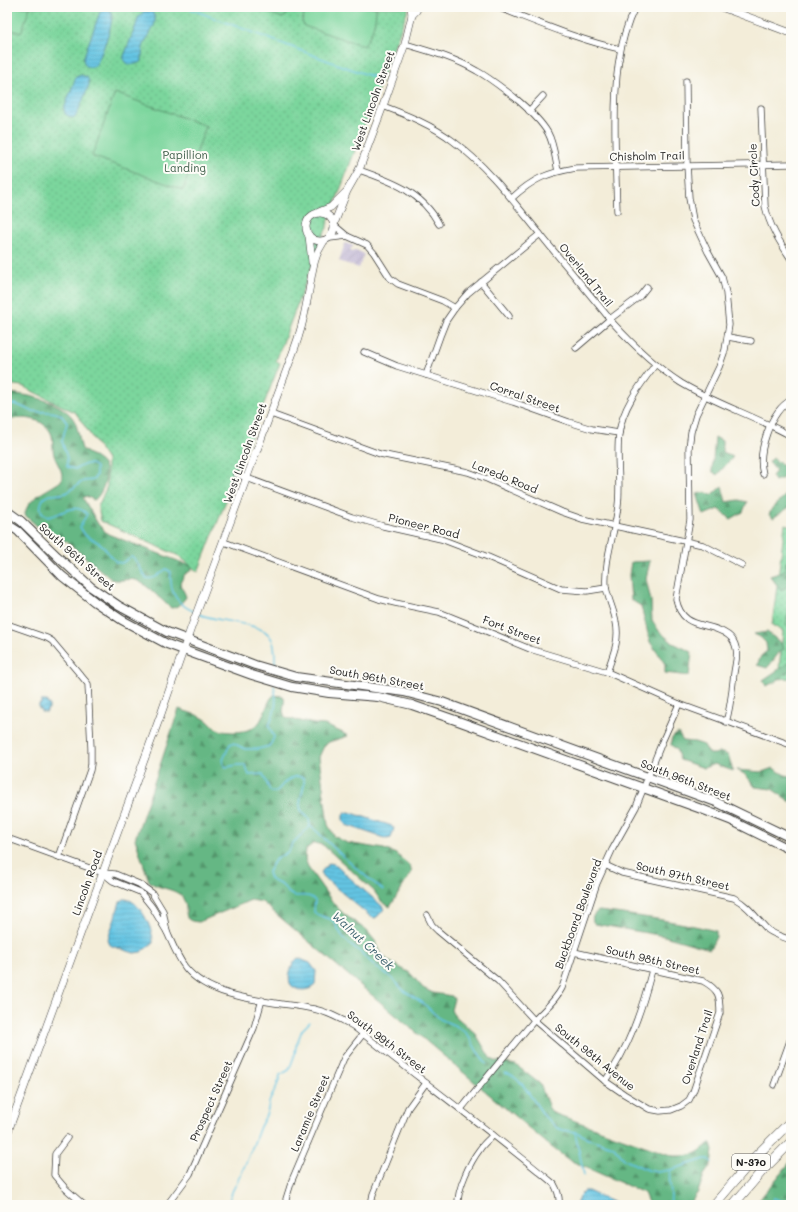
<svg xmlns="http://www.w3.org/2000/svg" width="798" height="1212" font-family="Mali,sans-serif">
<defs>
<pattern id="industrial-furrows" width="10" height="10" patternUnits="userSpaceOnUse"><rect width="10" height="10" fill="#c8bfd8"/><path d="M-1 1l2-2M0 10L10 0M9 11l2-2" fill="none" stroke="#aba4b9"/></pattern>
<pattern id="green-dots" width="8" height="8" patternUnits="userSpaceOnUse"><rect width="8" height="8" fill="#7cd69d"/><path d="M2 2h.1M6 6h.1" fill="none" stroke="#6bb787" stroke-width="1.8" stroke-linecap="round"/></pattern>
<pattern id="forest-firs" width="22" height="20" patternUnits="userSpaceOnUse"><rect width="22" height="20" fill="#65b784"/><path d="M5 1l3.5 6h-7zM16 11l3.5 6h-7z" fill="#52946b"/></pattern>
<pattern id="water-rules" width="6" height="5" patternUnits="userSpaceOnUse"><rect width="6" height="5" fill="#64c4e3"/><path d="M0 2.5h6" fill="none" stroke="#56a8c2"/></pattern>
</defs>
<rect width="100%" height="100%" fill="#fdfcf7"/>
<filter id="ink" filterUnits="userSpaceOnUse"><feTurbulence type="fractalNoise" baseFrequency=".025" numOctaves="2"/><feDisplacementMap in="SourceGraphic" scale="8" xChannelSelector="R" yChannelSelector="G"/><feConvolveMatrix kernelMatrix="1 2 1 2 8 2 1 2 1" color-interpolation-filters="sRGB"/></filter>
<filter id="wash" filterUnits="userSpaceOnUse"><feTurbulence type="fractalNoise" baseFrequency=".012" numOctaves="4" result="noise"/><feDisplacementMap in="SourceGraphic" scale="16" xChannelSelector="R" yChannelSelector="G"/><feGaussianBlur stdDeviation="0.9" result="paint"/><feColorMatrix in="noise" values="0 0 0 0 0 0 0 0 0 0 0 0 0 0 0 0 0 1.4 0 .05"/><feComposite in="paint" operator="in"/></filter>
<g filter="url(#wash)">
<rect width="100%" height="100%" fill="#f3edd9"/>
<path fill="url(#industrial-furrows)" d="M345,243L354,246L350,249L352,252L356,250L364,254L359,268L339,261Z"/>
<g fill="url(#green-dots)" stroke="#4c795c">
<path d="M7,7H409L327,225V228L324,233L276,361L280,363L198,572L179,556L101,521L98,507L107,486V460L76,413L22,386L7,384Z"/>
<path d="M785,524L791,526V678L778,679L783,631L772,625Z"/>
</g>
<g fill="url(#forest-firs)" stroke="#406a50">
<path d="M7,393C27,394 66,402 75,422C79,431 79,441 82,449C98,461 111,462 104,485C102,490 99,497 94,500L86,496L83,498L98,524L108,534L191,566L192,570L185,574L180,583C181,588 185,592 186,597C183,602 177,608 171,608C161,600 147,584 136,580C127,578 119,582 111,579L66,541L53,540L51,539L25,515C26,498 49,490 61,481C65,472 56,463 54,455C52,448 54,440 51,433C44,418 21,415 7,421Z"/>
<path d="M715,437L722,441V452L733,457L717,475L712,471Z"/>
<path d="M773,458L791,472V480L786,477L775,481L772,476L776,471L769,462Z"/>
<path d="M791,485V506L773,518L769,515L772,508L789,492Z"/>
<path d="M722,486L726,502L739,500L747,502L743,512L731,519L718,509L704,515L697,494L705,492L712,495Z"/>
<path d="M791,560V585L781,590L770,576L783,572L786,563Z"/>
<path d="M650,561L646,579L651,601L652,620L659,631L673,643L692,652L689,676L665,673V664L650,642L641,606L631,600L629,575L631,562Z"/>
<path d="M767,632L780,642L784,649C776,654 774,661 767,668L757,665L761,656L767,651L766,643L760,637L754,634Z"/>
<path d="M791,661V669L775,682L766,686L763,680Z"/>
<path d="M274,695L281,696L284,698C286,706 280,709 286,718L314,724L325,725L343,733L348,736L329,742L324,746L319,757L328,825L331,830L334,836L347,843L384,849L396,854L409,865L412,872L390,907L381,901L374,891L323,845L314,843L306,849L305,859L309,869L334,904L344,914L367,931L375,941L382,955L390,962L410,973L423,988L433,993L452,996L454,999L451,1010L453,1014L476,1034L490,1058L495,1061L516,1065L540,1084L549,1108L553,1113L673,1156C690,1156 696,1156 709,1143H711L713,1150L711,1165L704,1175L698,1192L689,1205H649L644,1193L569,1160L550,1146L262,902L251,900L199,922C187,921 186,919 186,908C186,904 183,899 182,896C171,887 157,889 149,881L135,839L179,709C187,712 196,714 203,718C208,720 212,726 217,729C227,734 251,733 258,724C265,716 267,700 274,695Z"/>
<path d="M678,733L683,741L695,742L704,745L709,754H715L719,752L728,755L733,771L714,764L704,768L680,760L676,749L671,745L672,738Z"/>
<path d="M773,768L785,775L791,776V802L772,789L755,787L746,775L737,770L762,772Z"/>
<path d="M599,911C639,916 676,921 716,931V937L710,949L664,936L595,924C590,920 593,913 599,911Z"/>
<path d="M791,1161V1205H755Z"/>
</g>
<g fill="#7cd69d" stroke="#4c795c">
<path d="M7,7H30L21,33L7,28Z"/>
<path d="M255,7H290L286,16L282,18Z"/>
<path d="M307,7H376C376,23 372,33 364,46L304,26L302,21Z"/>
<path d="M115,93L206,126L183,190L92,156Z"/>
<path d="M791,600V630L786,625Z"/>
</g>
<g fill="url(#water-rules)" stroke="#407080">
<path d="M103,9C107,9 112,10 112,15C113,25 101,56 96,65C87,70 82,65 84,56L100,12Z"/>
<path d="M144,11H151C163,22 145,37 143,48C142,52 142,57 142,61C135,66 122,67 124,56L136,25L138,18Z"/>
<path d="M81,75L87,77L89,81V85L78,112L76,116L72,118L65,114L64,109L76,77Z"/>
<path d="M41,701H47V704H49V709H47V712H41V709H39V704H41Z"/>
<path d="M349,812L392,826L394,828L391,838L387,839L346,825L343,822V815L345,813Z"/>
<path d="M329,863L334,864L382,906L384,909L378,916L375,918L371,917L322,876L321,872Z"/>
<path d="M124,899C139,898 154,930 153,943L141,952L134,953L112,946L109,944L108,939L120,902Z"/>
<path d="M298,958L310,963L316,971L315,985C310,991 297,992 291,985C286,978 292,962 298,958Z"/>
<path d="M584,1191H588L619,1205H576L579,1196Z"/>
</g>
<g fill="none" stroke-linecap="round" stroke-linejoin="round">
<g stroke="#64c4e3" stroke-width="1.5">
<path d="M185,7L342,66L380,79"/>
<path d="M7,405C19,402 21,408 32,411C40,413 53,410 61,415C63,417 65,420 67,423L62,441L67,458V467L75,469C83,466 88,460 96,467V476L93,480C90,481 87,480 84,481C79,483 72,489 68,492C60,497 46,491 42,501C40,506 40,509 43,514L48,517C61,515 75,501 87,514L80,527L85,535L101,544L116,562L122,563L131,557L134,558L146,578C156,580 159,574 166,569L171,572C169,593 177,604 195,612"/>
<path d="M199,614C216,622 258,622 269,635C276,643 275,658 275,668"/>
<path d="M274,686C278,703 275,711 269,726L274,737L270,746L258,749H245L233,743L230,744L223,760L224,766L227,767L237,765H245L249,775L263,774L270,791L272,792H276L286,781L297,776L304,778C306,789 296,802 302,812C304,814 307,816 309,819L310,826L292,844L289,851L275,860L268,872C271,885 275,880 283,886C286,889 287,893 292,895C299,898 309,892 315,901L314,912L318,915L330,919L334,922L344,939L359,951L376,967L393,979L403,990L423,1003L440,1019L456,1026L466,1033L471,1040L477,1051L487,1064"/>
<path d="M310,826C320,833 323,838 331,845C347,861 365,876 383,890"/>
<path d="M505,1073L512,1075L523,1085L545,1117L557,1128L563,1130L576,1132L592,1140L613,1146L625,1160L648,1170L657,1172L670,1170L705,1159H709L712,1162"/>
<path d="M575,1132L584,1175"/>
<path d="M670,1170C668,1182 673,1193 670,1205"/>
<path d="M227,1205C231,1200 230,1194 234,1188C244,1169 252,1149 259,1129C261,1123 266,1118 267,1112C269,1108 268,1104 270,1100C274,1092 279,1084 280,1075L289,1070L295,1054L296,1046L302,1030L310,1022"/>
<path d="M769,1205L774,1198L791,1204"/>
</g>
</g>
</g>
<g filter="url(#ink)">
<g fill="none" stroke-linecap="round" stroke-linejoin="round">
<defs>
<g id="minor">
<path d="M497,7C537,22 578,40 620,49"/>
<path d="M405,44C429,51 455,58 477,71C490,78 502,88 514,97C526,107 540,119 548,133C554,144 555,158 558,171"/>
<path d="M686,81L687,165L689,198L693,220L708,252L722,277L726,293L729,325L725,350L719,367L696,415L691,432L689,448L690,520L676,599C683,632 708,620 728,635C732,638 735,643 736,648C738,656 735,665 734,673C732,689 731,706 726,722"/>
<path d="M383,106C407,115 432,125 453,141C488,167 513,201 540,234C564,264 589,293 613,323C634,346 655,366 681,383C716,404 755,416 791,436"/>
<path d="M761,108L765,206C770,227 779,241 791,259"/>
<path d="M529,111L543,96"/>
<path d="M359,170C391,181 422,192 439,224"/>
<path d="M512,198C534,178 547,173 576,168L791,164"/>
<path d="M617,211C616,182 615,153 615,124C615,84 617,44 635,7"/>
<path d="M334,225L347,236L367,245L374,253L390,278L398,284L443,301L455,308"/>
<path d="M330,238L347,236"/>
<path d="M481,282L509,316"/>
<path d="M728,337L751,341"/>
<path d="M576,348L610,319L639,297L647,287"/>
<path d="M364,352L397,366L513,402L569,422L592,429L619,433"/>
<path d="M426,375L440,336L446,321L455,308L468,293L540,234"/>
<path d="M271,414L380,454L468,472L487,479L562,512L582,519L703,545L742,565"/>
<path d="M236,474L352,517L383,526L441,539L488,557L561,589L587,591L606,588"/>
<path d="M763,474C757,453 770,411 791,400"/>
<path d="M224,542L379,599L395,603L439,612L530,649L607,672L679,704L791,745"/>
<path d="M7,624L47,638L52,641L88,684L91,748V764L90,770L59,857"/>
<path d="M607,672C613,655 620,640 616,622C614,610 608,599 606,587C604,560 615,533 618,506C621,482 616,458 619,434C622,408 640,385 655,365"/>
<path d="M7,838L103,873L113,881L140,892L152,907L167,932L163,911L152,893L139,884L115,874L103,873"/>
<path d="M605,865L622,873L734,898C749,906 756,918 768,930C775,935 783,937 791,940"/>
<path d="M427,915L432,925L438,931L498,981L534,1020L605,1081L624,1094L649,1109L660,1111L671,1110L681,1106L689,1100L693,1092L720,1013C720,995 719,990 703,981L574,952"/>
<path d="M167,932C172,943 177,956 185,967C211,1001 274,1001 314,1009C328,1012 341,1019 353,1026C420,1079 489,1130 554,1184C558,1191 560,1197 559,1205"/>
<path d="M605,1081C629,1048 642,1009 652,970"/>
<path d="M774,1085L791,1038"/>
<path d="M461,1109C485,1080 508,1051 532,1023C543,1010 554,1003 562,988L597,883L612,850L636,807L662,742L679,704"/>
<path d="M67,1138L55,1154L54,1175L66,1189L84,1205"/>
<path d="M167,1205L190,1174L254,1028L262,1000"/>
<path d="M287,1205L286,1199L292,1180L344,1058L363,1034"/>
<path d="M371,1205L373,1194L408,1108L426,1083"/>
<path d="M458,1205C457,1189 470,1162 480,1149C483,1144 488,1140 493,1135"/>
</g>
<g id="tertiary">
<path d="M721,7L791,33"/>
<path d="M412,15L416,11L418,7"/>
<path d="M319,212L331,207L345,193"/>
<circle cx="320" cy="227" r="14"/>
<path d="M334,224L347,191L359,170L383,106L405,44L412,15L411,7"/>
<path d="M309,236L312,262"/>
<path d="M7,1134L161,714L191,628L294,350C300,334 304,318 307,301C312,279 311,260 324,241"/>
</g>
<g id="secondary">
<path d="M7,511L21,521L57,556L91,587L119,606L167,632L255,665L296,677L404,692L442,702L716,802L791,838"/>
<path d="M7,524L18,531L62,576L95,602L122,620L167,644L252,675L292,687L329,693L378,697L412,705L458,721L704,810L730,820L791,850"/>
</g>
<g id="trunk">
<path d="M714,1205L754,1158L791,1121"/>
<path d="M733,1205L763,1170L791,1142"/>
</g>
</defs>
<use href="#minor" stroke="#3c3b38" stroke-width="7"/>
<use href="#tertiary" stroke="#3c3b38" stroke-width="8"/>
<use href="#secondary" stroke="#3c3b38" stroke-width="10"/>
<use href="#trunk" stroke="#3c3b38" stroke-width="10"/>
<use href="#minor" stroke="#fff" stroke-width="5.5"/>
<use href="#tertiary" stroke="#fff" stroke-width="7"/>
<use href="#secondary" stroke="#fff" stroke-width="8"/>
<use href="#trunk" stroke="#fff" stroke-width="9"/>
</g>
</g>
<g text-anchor="middle" stroke-width="4" stroke-linejoin="round" paint-order="stroke">
<rect fill="#fdfcf7" stroke="#605f5e" stroke-width="1" x="732" y="1154" width="38" height="16" rx="3"/>
<g font-size="10" font-weight="bold" fill="#1c1c1c">
<text x="751" y="1166">N-370</text>
</g>
<g font-size="11" fill="#1c1c1c" stroke="#fdfcf7">
<text transform="translate(373 101) rotate(-70)" y="4">West Lincoln Street</text>
<text transform="translate(647 156) rotate(-1)" y="4">Chisholm Trail</text>
<text transform="translate(754 175) rotate(-93)" y="4">Cody Circle</text>
<text transform="translate(586 275) rotate(51)" y="4">Overland Trail</text>
<text transform="translate(525 397) rotate(19)" y="4">Corral Street</text>
<text transform="translate(245 453) rotate(-70)" y="4">West Lincoln Street</text>
<text transform="translate(505 477) rotate(22)" y="4">Laredo Road</text>
<text transform="translate(424 526) rotate(14)" y="4">Pioneer Road</text>
<text transform="translate(77 557) rotate(41)" y="4">South 96th Street</text>
<text transform="translate(512 630) rotate(21)" y="4">Fort Street</text>
<text transform="translate(377 678) rotate(10)" y="4">South 96th Street</text>
<text transform="translate(686 780) rotate(21)" y="4">South 96th Street</text>
<text transform="translate(683 876) rotate(13)" y="4">South 97th Street</text>
<text transform="translate(87 883) rotate(-70)" y="4">Lincoln Road</text>
<text transform="translate(578 914) rotate(-70)" y="4">Buckboard Boulevard</text>
<text transform="translate(653 960) rotate(13)" y="4">South 98th Street</text>
<text transform="translate(387 1042) rotate(37)" y="4">South 99th Street</text>
<text transform="translate(697 1047) rotate(-72)" y="4">Overland Trail</text>
<text transform="translate(595 1057) rotate(39)" y="4">South 98th Avenue</text>
<text transform="translate(211 1101) rotate(-66)" y="4">Prospect Street</text>
<text transform="translate(310 1113) rotate(-67)" y="4">Laramie Street</text>
</g>
<g font-size="11" fill="#3e5d49" stroke="#fdfcf7">
<text x="185" y="159">Papillion<tspan x="185" dy="13">Landing</tspan></text>
</g>
<g font-size="12" font-style="italic" fill="#395f6c" stroke="#fdfcf7">
<text transform="translate(363 941) rotate(43)" y="4">Walnut Creek</text>
</g>
</g>
<rect width="798" height="1212" fill="none" stroke="#fdfcf7" stroke-width="24"/>
</svg>
